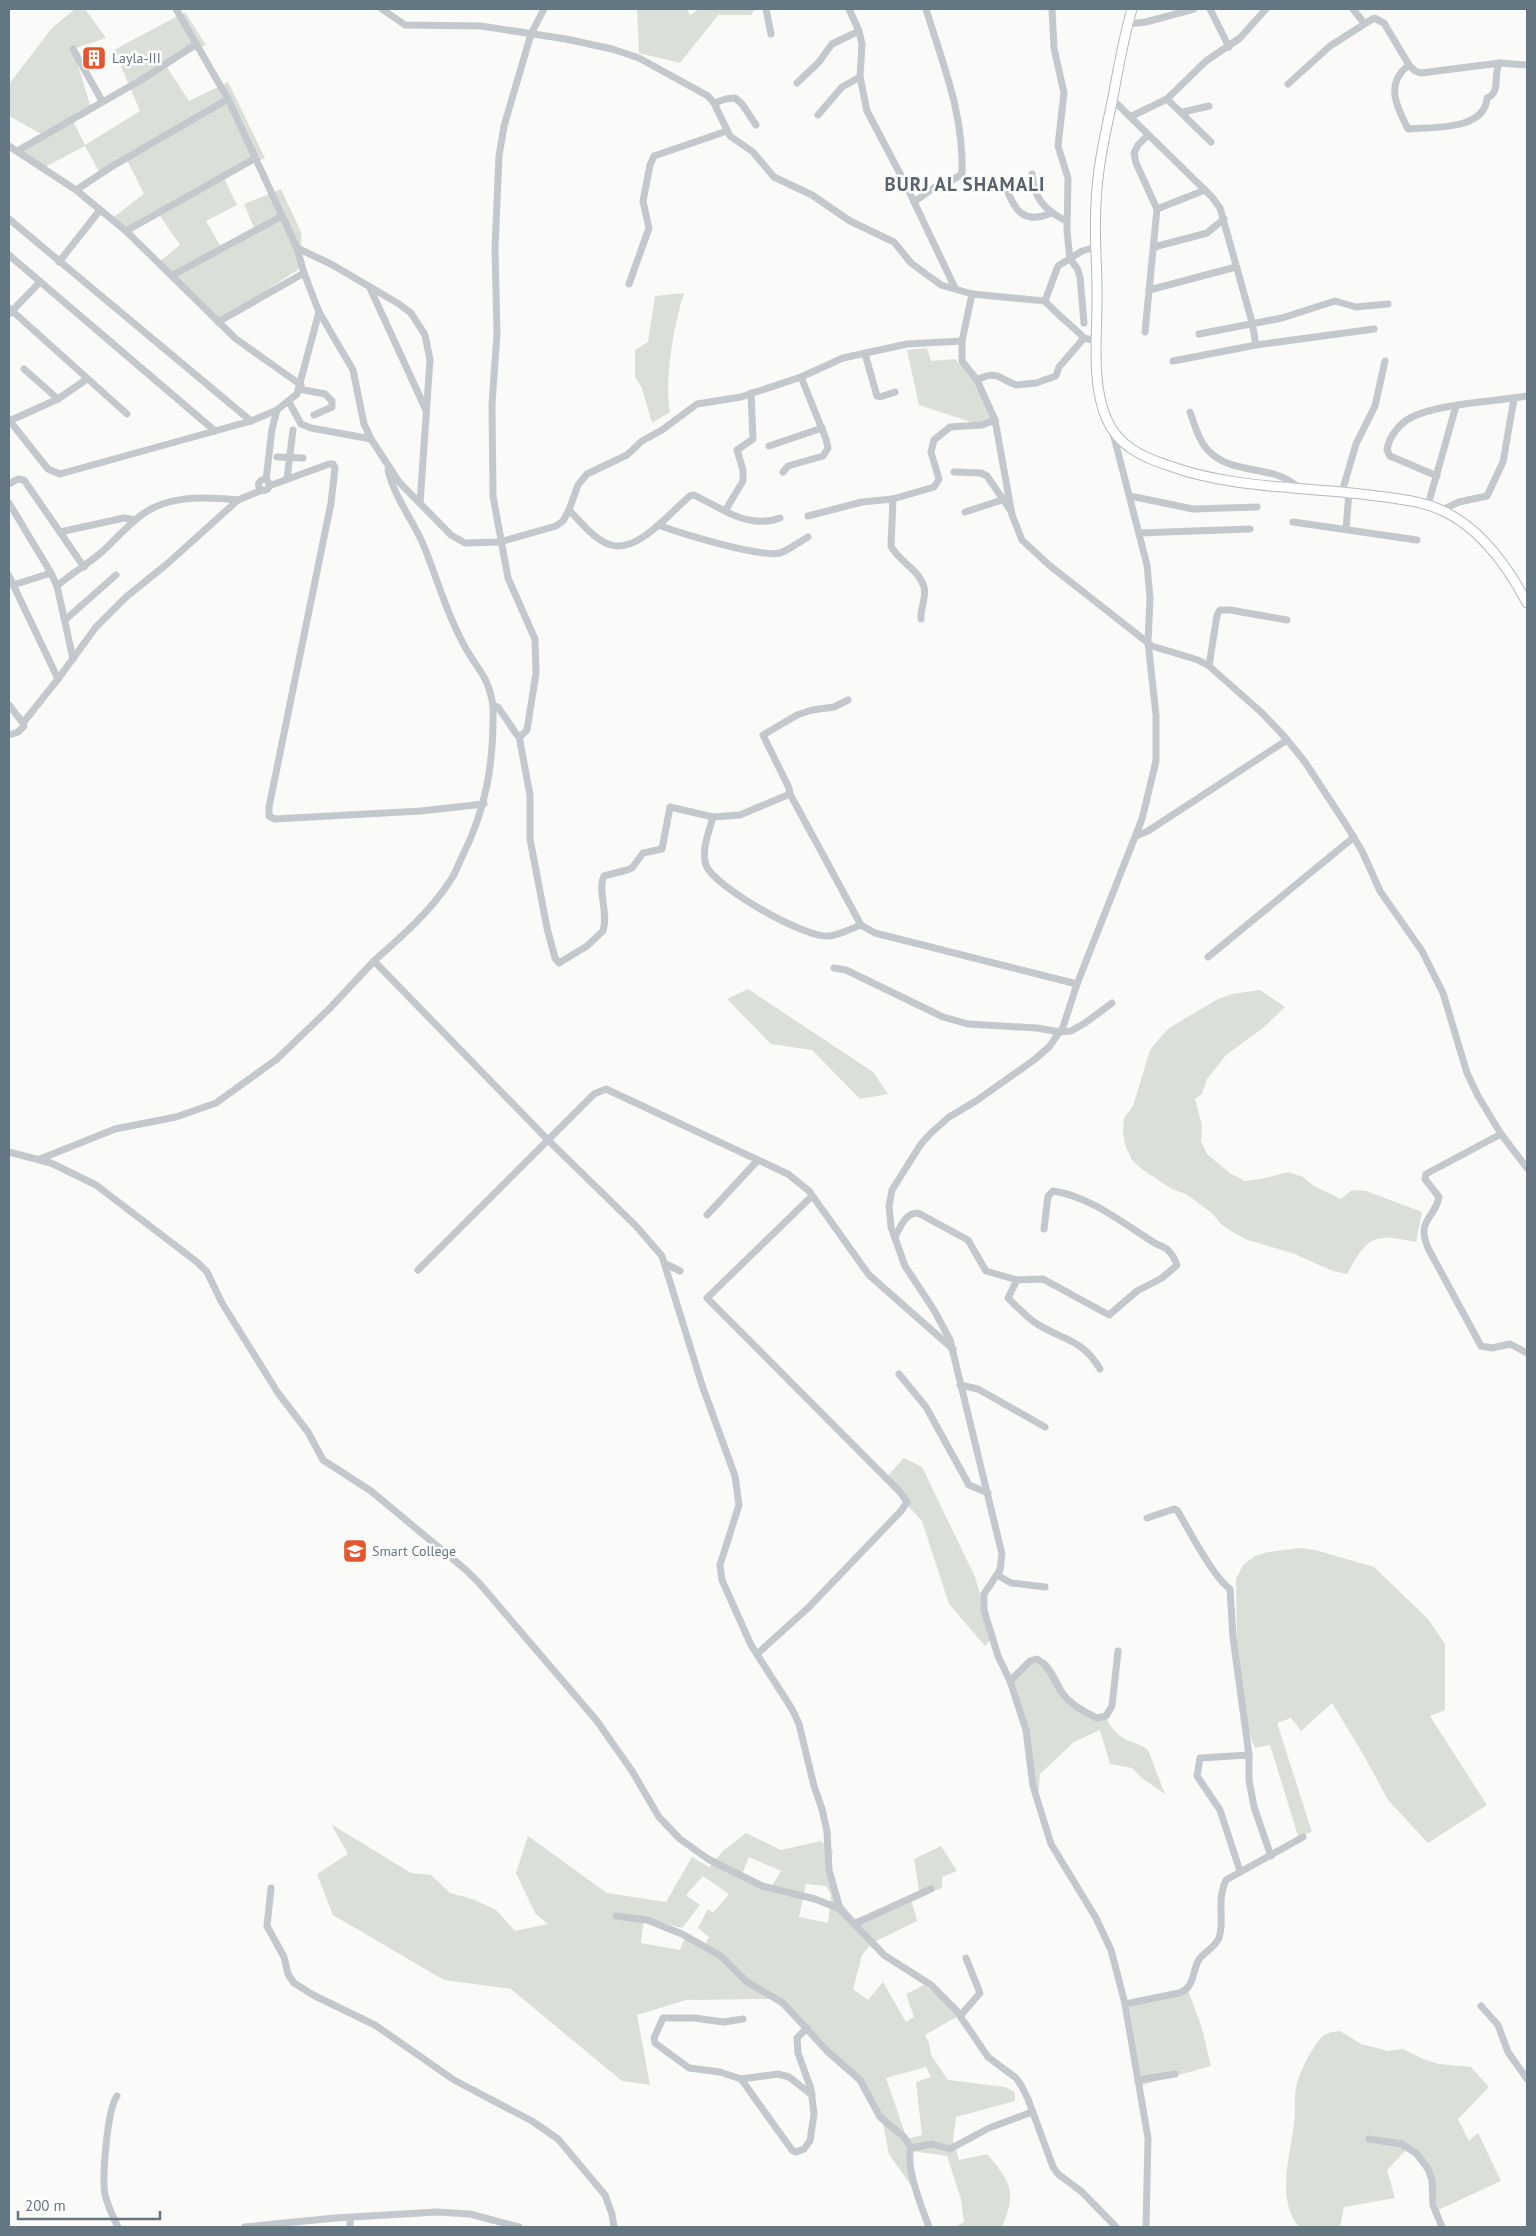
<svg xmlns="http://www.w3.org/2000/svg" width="1536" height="2236" font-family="'PT Sans',sans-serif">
<rect width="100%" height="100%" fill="#fafaf8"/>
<g fill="#dadfd7" fill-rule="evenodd">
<path d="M75,9H85L106,38L73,49L91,108L72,119L85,145L140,111L114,50L185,12L206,45L165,64L189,101L228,82L265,158L223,176L237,205L206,221L221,247L255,230L244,204L281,189L301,232L302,267L218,322L159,262L180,245L158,213L126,231L111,219L144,194L126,158L100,173L85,146L43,168L17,151L43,135L9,116V84L52,28Z"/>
<path d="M637,9H687L690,15L699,9H755L751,15H718L680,63L639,53Z"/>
<path d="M684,293C674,324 664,380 670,412L652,423L642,388L635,377V350L648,342L655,296Z"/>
<path d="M927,348L931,361L955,359L975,380L992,419L977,424L919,405L907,350Z"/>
<path d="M748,989L873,1072L888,1094L860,1099L812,1050L771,1044L727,999Z"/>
<path d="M1260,990L1285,1007L1263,1028L1226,1055L1207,1079L1202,1094L1195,1099L1202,1125L1201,1141L1207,1154L1231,1174L1245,1181L1261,1179L1288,1172L1303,1177L1314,1186L1341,1199L1352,1190L1366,1191L1422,1212L1416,1242C1373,1233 1368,1236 1347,1274L1333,1271L1292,1253L1248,1240L1234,1233L1221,1224L1212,1213L1186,1194L1172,1189L1143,1170L1132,1160L1126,1147L1123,1133L1124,1118L1133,1106L1150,1050L1159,1039L1169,1028L1218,999L1232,994Z"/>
<path d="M904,1458L922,1467L975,1577L993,1637L985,1646L949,1604L922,1521L884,1480Z"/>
<path d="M1300,1548L1315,1550L1374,1567L1428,1619L1445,1644V1710L1430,1716L1487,1805L1428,1843L1388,1800L1363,1754L1332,1703L1301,1731L1291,1718L1277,1723L1312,1832L1298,1836L1270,1745L1255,1748L1244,1720L1237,1644L1236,1579L1243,1565L1255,1556L1268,1552Z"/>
<path d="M1038,1659L1046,1660C1061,1675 1067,1704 1085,1713C1090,1715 1099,1715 1105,1715C1109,1726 1118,1737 1129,1741C1137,1744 1142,1745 1148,1750L1165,1794L1143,1779L1132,1768L1110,1764L1100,1730L1074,1742L1040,1774L1038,1800L1028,1746L1010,1678Z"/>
<path d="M331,1824L411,1873L431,1875L450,1893L472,1899L496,1910L515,1931L548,1924L535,1913L516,1873L528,1836L607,1893L666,1902L692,1857L709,1867L723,1851L746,1833L781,1850L821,1841L833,1852L830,1863L840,1901L855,1919L911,1899L917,1921L872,1943L862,1955L853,1989L868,2000L883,1982L906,2022L914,2017L906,1994L924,1985L946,2002L958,2016L925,2035L929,2043L931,2055L948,2080L1005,2087L1015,2092V2101L956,2117L953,2140L959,2160L987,2154C1011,2182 1017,2192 1002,2227H955L964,2222L961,2199L947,2156L911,2151L912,2187L889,2154L882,2118L860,2085L773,1999L686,2000L637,2015L650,2085L622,2081L511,1989L444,1980L333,1915L317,1874L348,1854ZM749,1857L781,1871L769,1891L740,1879ZM703,1876L729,1894L713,1913L708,1909L698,1928L709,1937L704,1947L685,1937L680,1950L641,1943L644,1918L682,1928L700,1905L686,1895ZM806,1884L826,1886L831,1895L828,1923L799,1917ZM926,2067L931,2077L916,2082L922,2135L907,2139L886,2078Z"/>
<path d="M941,1846L957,1871L942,1877V1888L920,1896L914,1859Z"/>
<path d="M1186,1985L1201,2025L1211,2066L1142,2085L1129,2003L1176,1993Z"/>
<path d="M1340,2031L1361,2044L1388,2051L1403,2049L1423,2059L1439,2064L1471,2067L1489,2087L1458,2119L1469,2141L1478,2133L1501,2181L1438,2210L1432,2177L1407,2149L1387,2170L1395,2198L1344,2207L1340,2227H1299C1275,2197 1291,2156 1294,2123C1296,2111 1294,2099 1296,2088C1298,2075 1311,2050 1320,2039C1324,2033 1333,2032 1340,2031Z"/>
</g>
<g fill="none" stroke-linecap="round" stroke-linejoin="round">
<defs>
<path id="major" d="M1132,9C1123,39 1118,71 1112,102C1105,135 1097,170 1096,204C1094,233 1097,262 1097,290C1098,331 1090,382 1107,420C1119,446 1142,457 1167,465C1234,490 1306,486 1377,496C1398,499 1423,501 1443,511C1480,528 1508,567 1527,603"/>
</defs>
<use href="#major" stroke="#b5babe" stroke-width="11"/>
<g stroke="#c3c8cc" stroke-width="7">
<path d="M176,9L228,99L297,248L304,273L319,312L353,370L364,424L371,439L399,482L451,535L465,543L500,542L556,526L563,521L569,510L578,485L587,474L627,455L642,441L662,430L697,404L741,397L801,377L843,358L907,344L962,341"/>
<path d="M382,9L405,25L481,26L566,39L612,49L639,58L708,96L714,103L730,136L753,152L774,177L812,195L850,221L894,242L911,263L941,285L972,294L1045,301C1057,315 1072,325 1084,338L1097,341"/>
<path d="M766,9L771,34"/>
<path d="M849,9L859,31L862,44L860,77L867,111L906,185L955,288"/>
<path d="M1052,9L1054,48L1064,93L1058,146L1068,178L1067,231L1070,259L1077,268L1080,277L1084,323"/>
<path d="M1210,9L1229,47"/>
<path d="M1353,9L1364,23"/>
<path d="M1128,24L1146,22L1194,9"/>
<path d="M73,49L102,101"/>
<path d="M1409,65C1384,84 1397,107 1408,129C1431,127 1485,131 1487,98C1502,92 1492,74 1500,63"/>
<path d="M797,83L819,62L832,44L859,31"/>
<path d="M1288,84L1330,46L1374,18L1384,23L1409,65L1415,71L1421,73L1500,63L1527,65"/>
<path d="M1112,99L1212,197L1220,208L1252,322L1256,345L1173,361"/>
<path d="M1167,99L1206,61L1240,38L1266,9"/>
<path d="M714,103L726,99L735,98L742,104L756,125"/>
<path d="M1183,112L1209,106"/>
<path d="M818,115L842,87L860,77"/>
<path d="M1130,117L1167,99L1211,142"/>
<path d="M9,146L76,190L126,231L236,339L301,385"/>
<path d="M17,151L141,80L195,45"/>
<path d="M1032,174C1033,198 1045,210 1066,221"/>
<path d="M1006,187C1014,210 1024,225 1051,213"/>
<path d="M76,190L111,167L228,99"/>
<path d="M914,202L935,187L951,181L962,174C964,114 943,65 926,9"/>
<path d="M1157,209L1205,190"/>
<path d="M9,219L251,421"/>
<path d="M126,231L254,159"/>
<path d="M1154,247L1207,233L1224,219"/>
<path d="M297,248L331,264L399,304L411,313L425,335L430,360L420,503"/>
<path d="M9,255L215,431"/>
<path d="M59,262L100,210"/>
<path d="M173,275L282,216"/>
<path d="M629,284L649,228L643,201L650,165L654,156L727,131"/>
<path d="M370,288L426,410"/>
<path d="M1149,290L1236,267"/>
<path d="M972,294L962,341V361L977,380L995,420L1012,515L1022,540L1049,565L1152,646L1198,660L1209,666L1261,712L1283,735L1305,762L1345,823L1362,851L1380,891L1422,951L1443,993L1467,1073L1478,1096L1501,1134L1527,1168"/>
<path d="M1045,301L1058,266L1082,251L1096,247"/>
<path d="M9,308L127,414"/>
<path d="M9,314L40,282"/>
<path d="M218,322L304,273"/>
<path d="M1145,332L1157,209L1136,163L1134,153L1138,145L1148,135"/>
<path d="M1199,334L1282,318L1335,301L1356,307L1388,304"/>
<path d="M1256,345L1374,329"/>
<path d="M865,354L877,396L880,397L895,392"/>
<path d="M24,369L58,399"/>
<path d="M977,380C997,370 998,378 1016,385L1036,383L1056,376L1059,367L1084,338"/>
<path d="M299,389L325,394L332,401V407L314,415"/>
<path d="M289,402L301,424L311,428L371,439"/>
<path d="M1190,412C1194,423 1198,439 1206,448C1231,478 1274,462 1300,489"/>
<path d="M9,420L48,469L60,474L251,421L277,410L297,394L319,312"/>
<path d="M9,421L58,399L87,379"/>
<path d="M1113,433L1147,565L1150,598L1148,642L1156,715V761L1142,819L1077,984L1063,1027L1049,1047L1034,1060L976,1101L949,1117L931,1133L921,1144L892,1190L889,1206L891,1227L905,1266L934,1310L950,1340L1002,1554L1000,1570L984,1594V1610L998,1656L1010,1681L1026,1730L1033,1786L1051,1844L1096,1918L1111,1950L1116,1969L1125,2004L1148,2138L1146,2227"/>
<path d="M769,446L822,428"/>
<path d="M277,457L303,458"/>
<path d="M388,470C395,500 415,522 425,549C438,581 447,615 464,645C477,670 488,674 493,706"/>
<path d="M783,472L788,466L823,456L828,448L826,439L801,377"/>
<path d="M954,472L981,473L987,476L1011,511"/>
<path d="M1437,476L1390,456L1387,450C1389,436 1400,423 1412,417C1441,403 1494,402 1527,396"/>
<path d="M287,479L293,430"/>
<circle cx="264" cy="485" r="5.5"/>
<path d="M266,480L272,429L277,410"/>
<path d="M9,484L18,479L24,480L84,567"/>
<path d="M269,486L329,464H333L335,468L331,503L269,807V816L275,819L421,811L484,804"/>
<path d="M1342,492L1356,444L1375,406L1385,361"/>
<path d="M1130,496L1193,509L1257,507"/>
<path d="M893,499L891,546C899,562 919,569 924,587C927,598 920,608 921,619"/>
<path d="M9,503L51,573L57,586L73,659"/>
<path d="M1428,505L1456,406"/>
<path d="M569,510C581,522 594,540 611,545C639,553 671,511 690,496L694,495L725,511L743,481V470L737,450L753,439L751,393"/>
<path d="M1442,510L1459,502L1487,496L1503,462L1514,399"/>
<path d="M725,511C741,520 762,525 780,518"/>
<path d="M965,512L1002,500"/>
<path d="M808,516L862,502L893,499L934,487L939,479L931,452L934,440L950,427L982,425L995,420"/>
<path d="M1293,522L1417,540"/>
<path d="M658,525C680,533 760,558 780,553C789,550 799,542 808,537"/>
<path d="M1346,529L1349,492"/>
<path d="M60,532L124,518L135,520"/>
<path d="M1139,533L1250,529"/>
<path d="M9,576L58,679"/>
<path d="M13,585L51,573"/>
<path d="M57,586C72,573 88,564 103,551C115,540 126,527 139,517C167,494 205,497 238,500"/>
<path d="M65,620L116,575"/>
<path d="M1209,666L1217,615L1220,610H1230L1287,620"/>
<path d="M848,700L834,707L812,710L797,715L763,735L789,788L790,794L861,925L875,933L1077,984"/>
<path d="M9,705L23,723"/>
<path d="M9,735L18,732L24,726L23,723L58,679L96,627L126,597L167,564L238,500L262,490"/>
<path d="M519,736L530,795V839L547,928L555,958L559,963L587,946L603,931C609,914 597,890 604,876L627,870L632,868L643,853L662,849L670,807L713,817L740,815L790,794"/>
<path d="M713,817C709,831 701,851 706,865C714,887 806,939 829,936C839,935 852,928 861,925"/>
<path d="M1136,836L1148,831L1287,740"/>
<path d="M1208,957L1354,837"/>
<path d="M374,961C401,937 430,912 450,881C455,874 458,865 462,857C487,807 494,761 493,706L498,707L517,735L521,736L527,730L536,673L535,639L508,578L493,496L492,404L497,334L495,248L499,156L504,126L531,34L544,9"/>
<path d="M834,968L846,970L943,1017L968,1024L1037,1028L1060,1032L1071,1031L1085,1023L1112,1003"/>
<path d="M1501,1134L1426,1174L1425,1179L1439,1197C1435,1219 1416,1219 1428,1248L1481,1346L1492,1348L1510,1344L1527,1353"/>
<path d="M9,1152L51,1163L96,1185L197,1262L207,1272L222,1303L278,1393L308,1432L323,1460L371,1491L466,1570L480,1584L597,1721L632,1771L659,1817L680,1839L708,1859L762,1886L815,1899L840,1909L884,1955L931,1985L956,2010L988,2057L1016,2078L1021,2085L1028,2099L1053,2167L1058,2174L1082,2192L1116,2227"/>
<path d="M40,1159L115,1129L176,1117L216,1103L277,1059L330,1008L374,961L548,1140L636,1226L662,1256L702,1385L735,1476L739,1505L720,1565L722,1580L751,1645L792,1709L799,1724L814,1786L822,1809L827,1831L829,1870L840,1909"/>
<path d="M707,1215L758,1160"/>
<path d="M895,1237C901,1226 905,1213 918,1213L968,1240L986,1271L1017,1280L1043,1279L1109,1315L1137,1291L1162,1278L1177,1265C1175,1259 1172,1254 1167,1249C1163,1246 1157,1245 1153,1242C1123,1223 1089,1196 1053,1191L1048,1196L1044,1229"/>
<path d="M666,1264L680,1271"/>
<path d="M418,1270L594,1094L606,1089L788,1174L809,1191L869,1275L953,1349"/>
<path d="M1017,1280L1008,1298C1016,1306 1025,1315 1034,1322C1061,1340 1082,1338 1100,1369"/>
<path d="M899,1374L926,1407L969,1485L988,1493"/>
<path d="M960,1385L978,1389L1045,1427"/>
<path d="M1147,1518L1174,1509L1177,1510C1189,1530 1213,1577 1230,1589L1233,1637L1249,1755V1780L1254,1807L1271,1856"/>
<path d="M997,1575L1011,1583L1045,1587"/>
<path d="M757,1654L808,1608L901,1511L907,1502L900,1492L707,1298L812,1196"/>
<path d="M1010,1681L1030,1661L1037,1659C1050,1666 1054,1681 1062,1693C1071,1705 1084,1712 1097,1718L1106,1716L1112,1706L1118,1651"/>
<path d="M1240,1871L1220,1810L1197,1776L1200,1758L1249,1755"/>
<path d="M271,1888L267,1926L284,1957L288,1974L294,1983L315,1996L375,2025L454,2080L532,2121L558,2139L605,2195L612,2214L614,2227"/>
<path d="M616,1916L647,1920L682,1934L721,1956L747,1982L783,2003L827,2051L860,2080L880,2117L904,2137L911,2148"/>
<path d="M854,1924L931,1889"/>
<path d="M1125,2004L1179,1993C1194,1988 1192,1974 1198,1961C1203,1952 1215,1948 1219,1938C1225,1920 1216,1901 1226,1880L1303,1837"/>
<path d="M1481,2006L1498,2025L1508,2052L1527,2079"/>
<path d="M961,2015L980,1993L966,1958"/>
<path d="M743,2019L724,2022L694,2018H663L654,2038L655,2043L689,2068L720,2072L741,2079L792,2150L796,2152L804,2149L810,2141L814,2114L811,2089L798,2053L797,2038L807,2028"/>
<path d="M741,2079L778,2074L789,2077L812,2095"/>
<path d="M1138,2080L1175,2074"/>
<path d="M117,2096C107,2110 102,2177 105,2195C108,2206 113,2217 118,2227"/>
<path d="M1369,2139L1402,2144L1417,2154L1428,2169L1432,2180L1433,2205L1442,2227"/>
<path d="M350,2218V2227"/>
<path d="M245,2227L335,2218L437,2212L470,2214L519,2227"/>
<path d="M929,2227C922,2208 905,2167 911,2148L932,2144L950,2149L989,2128L1032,2112"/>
</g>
<use href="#major" stroke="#fff" stroke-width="9"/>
</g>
<defs>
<symbol id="building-square" viewBox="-11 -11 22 22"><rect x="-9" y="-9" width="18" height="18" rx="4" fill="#e4572e" stroke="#fff"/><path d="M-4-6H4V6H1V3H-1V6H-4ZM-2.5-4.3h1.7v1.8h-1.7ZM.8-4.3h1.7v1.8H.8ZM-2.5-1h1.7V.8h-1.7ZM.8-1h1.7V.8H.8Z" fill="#fff"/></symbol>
<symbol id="school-square" viewBox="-11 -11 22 22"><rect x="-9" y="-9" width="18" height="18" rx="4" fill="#e4572e" stroke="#fff"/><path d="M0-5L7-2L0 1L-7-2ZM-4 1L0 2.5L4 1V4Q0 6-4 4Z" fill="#fff"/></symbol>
</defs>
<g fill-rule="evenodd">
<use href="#building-square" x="80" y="44" width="28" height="28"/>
<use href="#school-square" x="341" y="1537" width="28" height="28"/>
</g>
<g text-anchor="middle" stroke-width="5" stroke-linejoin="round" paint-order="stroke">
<g font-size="14" fill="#657683" stroke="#fff" text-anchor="start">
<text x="112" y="63">Layla-III</text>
<text x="372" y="1556">Smart College</text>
</g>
<g font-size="19" font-weight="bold" letter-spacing="1" fill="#57646e" stroke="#fff">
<text x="965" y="191">BURJ AL SHAMALI</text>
</g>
</g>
<rect width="1536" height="2236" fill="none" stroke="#657683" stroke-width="20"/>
<path d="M18 2211v8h142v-8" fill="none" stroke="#657683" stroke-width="2.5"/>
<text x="25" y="2211" font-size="15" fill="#657683" stroke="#ffffff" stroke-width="4" paint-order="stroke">200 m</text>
</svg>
